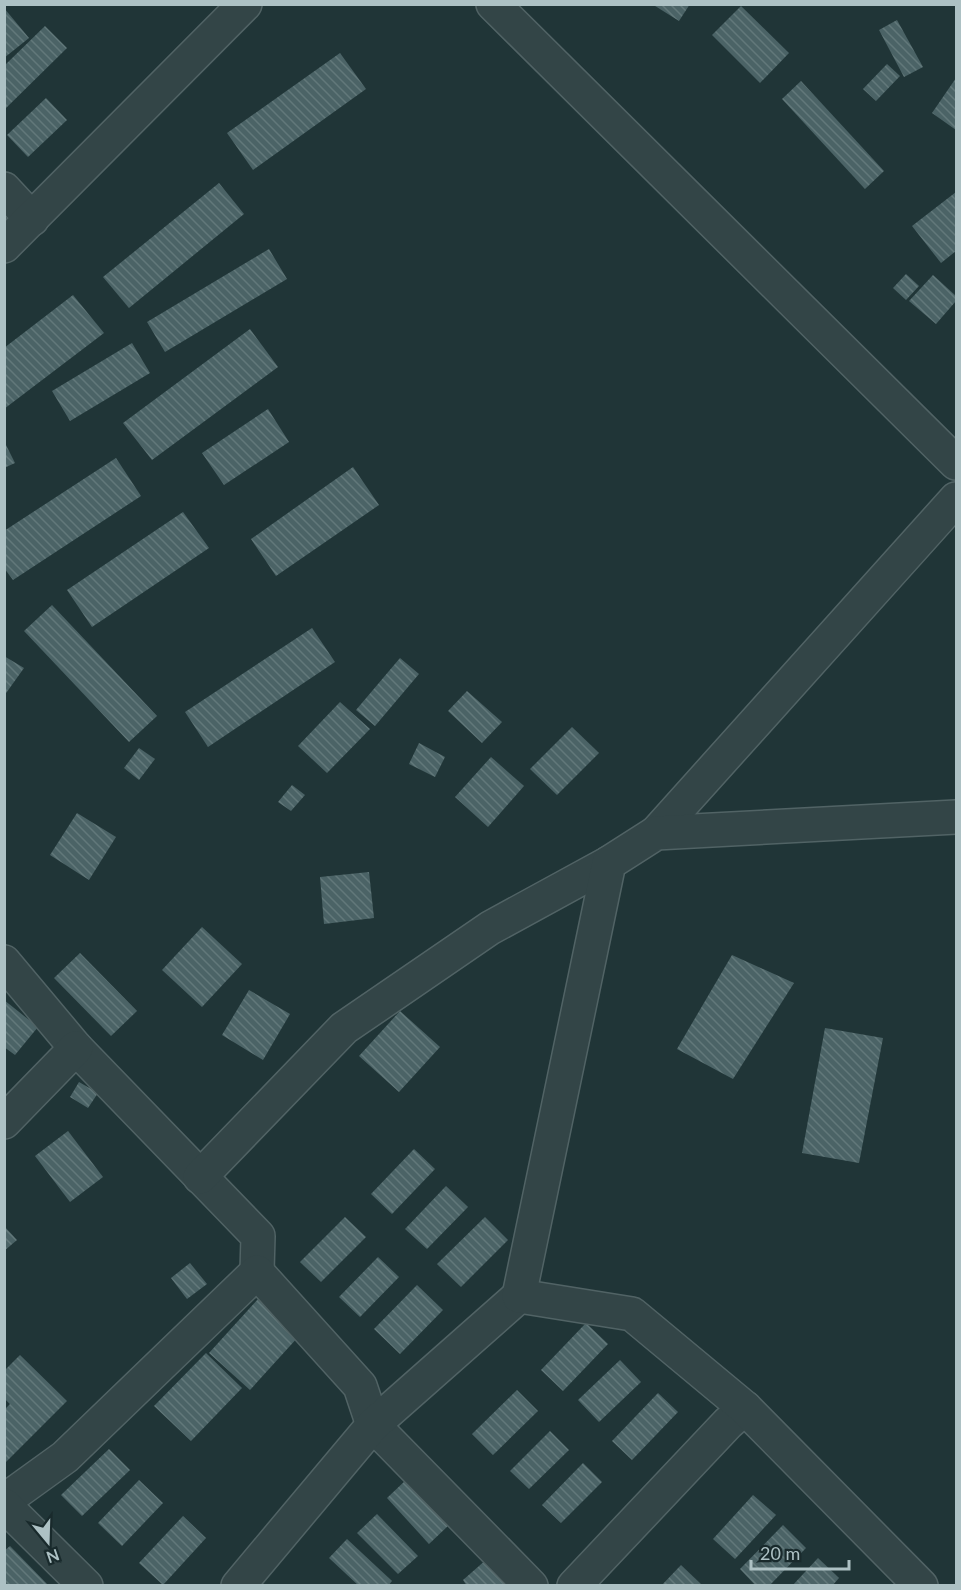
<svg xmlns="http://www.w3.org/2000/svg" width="961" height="1590" font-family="Lato,sans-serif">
<defs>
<pattern id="building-back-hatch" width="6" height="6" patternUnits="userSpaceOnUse" patternTransform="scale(1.5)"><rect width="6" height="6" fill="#4b6366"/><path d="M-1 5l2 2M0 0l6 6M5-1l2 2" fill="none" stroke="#62787a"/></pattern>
</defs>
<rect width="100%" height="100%" fill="#203537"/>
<g fill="url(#building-back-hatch)">
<path d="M652,4H690L679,21Z"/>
<path d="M741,6L789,53L760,83L712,35Z"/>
<path d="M4,8L29,38L4,58Z"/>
<path d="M897,20L923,67L904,77L879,30Z"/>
<path d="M45,26L67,48L4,110V66Z"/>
<path d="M340,53L366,89L253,170L227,133Z"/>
<path d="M887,64L900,76L876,101L863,89Z"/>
<path d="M956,78V130L932,113Z"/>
<path d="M801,81L884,171L865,189L782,99Z"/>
<path d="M46,98L67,120L28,157L7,135Z"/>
<path d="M219,183L244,214L129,308L103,277Z"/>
<path d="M956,192V251L941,263L912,226Z"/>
<path d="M269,249L287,279L165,352L147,322Z"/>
<path d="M906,274L919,286L906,300L893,288Z"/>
<path d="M933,275L956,296V301L936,324L909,301Z"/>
<path d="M73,295L104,333L4,409V348Z"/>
<path d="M250,329L278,367L152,460L123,423Z"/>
<path d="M132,343L150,373L70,421L52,391Z"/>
<path d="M268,409L289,442L224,485L202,453Z"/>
<path d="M4,441L15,463L4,468Z"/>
<path d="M116,458L141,496L13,580L4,568V531Z"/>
<path d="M353,467L379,505L276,576L251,539Z"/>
<path d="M183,512L209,548L92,627L67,590Z"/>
<path d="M52,605L157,716L129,742L24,631Z"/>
<path d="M312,628L335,662L208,747L185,712Z"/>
<path d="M4,656L24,668L4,696Z"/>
<path d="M400,658L419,674L375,726L356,710Z"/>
<path d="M467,691L502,722L482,743L448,711Z"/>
<path d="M340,702L370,729L327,773L298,746Z"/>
<path d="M572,727L599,753L557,795L530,769Z"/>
<path d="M419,743L445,757L435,777L409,764Z"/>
<path d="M139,748L155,759L139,780L124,768Z"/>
<path d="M491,757L524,786L488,827L455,797Z"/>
<path d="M292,785L305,795L291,811L278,802Z"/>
<path d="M77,813L116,837L89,880L50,855Z"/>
<path d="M369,872L374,918L324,924L320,877Z"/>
<path d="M202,927L242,964L202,1007L162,970Z"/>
<path d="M80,953L137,1011L111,1036L54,978Z"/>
<path d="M732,955L794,983L733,1079L677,1049Z"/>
<path d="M249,990L290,1014L263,1060L222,1035Z"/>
<path d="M4,1000L38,1027L15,1055L4,1047Z"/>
<path d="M400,1011L440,1047L399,1092L359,1056Z"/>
<path d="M825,1028L883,1038L859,1163L802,1153Z"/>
<path d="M79,1082L98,1093L88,1108L70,1097Z"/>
<path d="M68,1131L103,1177L70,1202L35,1156Z"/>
<path d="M414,1149L435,1169L392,1214L371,1194Z"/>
<path d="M446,1186L468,1207L427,1249L405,1229Z"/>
<path d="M345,1217L366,1237L321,1282L300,1262Z"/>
<path d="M485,1217L508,1240L461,1287L437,1264Z"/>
<path d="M4,1226L17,1240L4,1251Z"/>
<path d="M378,1257L399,1277L360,1317L339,1297Z"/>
<path d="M190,1263L207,1284L187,1299L171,1278Z"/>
<path d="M417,1285L443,1310L400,1354L374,1329Z"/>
<path d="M258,1299L299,1336L250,1390L209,1353Z"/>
<path d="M586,1323L608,1344L563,1391L541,1370Z"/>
<path d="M206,1353L242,1388L191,1441L154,1406Z"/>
<path d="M20,1355L67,1401L4,1464V1410L10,1404L4,1398V1371Z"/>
<path d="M620,1360L641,1382L599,1422L578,1400Z"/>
<path d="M517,1390L538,1411L493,1455L472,1434Z"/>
<path d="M658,1393L678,1412L632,1460L612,1441Z"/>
<path d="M550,1431L569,1450L529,1489L510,1471Z"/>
<path d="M109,1449L130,1470L82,1516L61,1495Z"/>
<path d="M583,1463L602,1482L561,1523L542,1505Z"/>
<path d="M407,1479L449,1525L429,1544L387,1498Z"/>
<path d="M139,1480L163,1503L122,1546L98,1523Z"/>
<path d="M753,1495L776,1515L735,1559L713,1539Z"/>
<path d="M377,1514L418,1556L398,1574L357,1533Z"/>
<path d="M183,1516L206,1538L163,1585L139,1563Z"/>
<path d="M783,1525L806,1548L769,1586H756L740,1569Z"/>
<path d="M347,1539L392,1581L388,1586H359L329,1558Z"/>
<path d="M10,1546L49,1586H4V1551Z"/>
<path d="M818,1558L839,1578L832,1586H792Z"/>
<path d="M487,1559L509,1584L507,1586H467L463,1580Z"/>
<path d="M681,1565L703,1586H661Z"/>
</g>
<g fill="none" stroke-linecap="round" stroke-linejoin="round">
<defs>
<g id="minor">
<path d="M493,4L956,463"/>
<path d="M4,189L32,219"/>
<path d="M4,246L245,4"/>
<path d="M656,833L956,499"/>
<path d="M4,962L76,1048L258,1236L257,1272"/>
<path d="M4,1122L76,1048"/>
<path d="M200,1177L344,1028L490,928L609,863"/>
<path d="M4,1501L65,1457L257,1272L360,1386L373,1425L531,1586"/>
<path d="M4,1505L86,1586"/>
<path d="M238,1586L373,1425L519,1296"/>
<path d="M574,1586L728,1423L745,1408"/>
<path d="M921,1586L745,1408L632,1314L519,1296L609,863L656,833L956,817"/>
</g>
</defs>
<use href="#minor" stroke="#516365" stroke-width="36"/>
<use href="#minor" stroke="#334547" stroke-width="33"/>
</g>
<rect width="961" height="1590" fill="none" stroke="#adc1c4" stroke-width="12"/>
<g transform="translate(48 1542) rotate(161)" stroke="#192a2c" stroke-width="4.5" paint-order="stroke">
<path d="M0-4.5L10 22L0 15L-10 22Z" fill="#adc1c4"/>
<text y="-9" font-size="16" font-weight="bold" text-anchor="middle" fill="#adc1c4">N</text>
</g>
<path d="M751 1560v9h98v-9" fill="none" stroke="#adc1c4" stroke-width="3"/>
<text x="760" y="1560" font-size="18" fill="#adc1c4" stroke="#192a2c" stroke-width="4.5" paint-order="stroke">20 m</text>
</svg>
